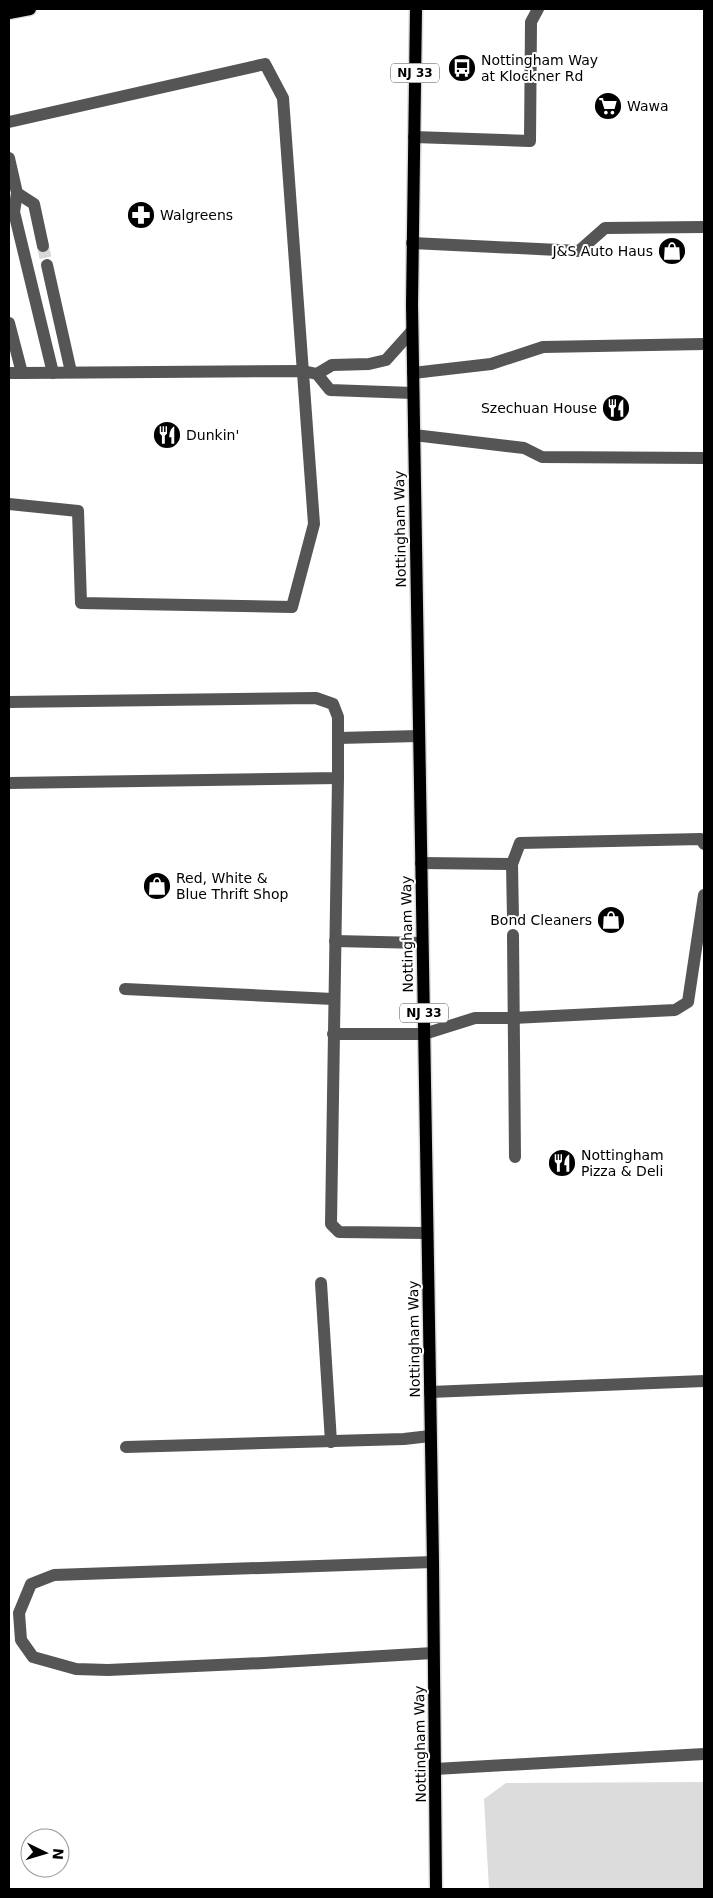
<svg xmlns="http://www.w3.org/2000/svg" width="713" height="1898" font-family="'DejaVu Sans',sans-serif">
<rect width="100%" height="100%" fill="#fff"/>
<path fill="#dcdcdc" d="M704,1782V1889H489L484,1799L506,1783Z"/>
<g fill="none" stroke-linecap="round" stroke-linejoin="round">
<path stroke="#d9d9d9" stroke-width="12" stroke-dasharray="12 6" stroke-linecap="butt" d="M43,246L47,265"/>
<defs>
<g id="major">
<path d="M416,9L412,305L433,1562L436,1889"/>
<path d="M9,13L30,9"/>
</g>
</defs>
<use href="#major" stroke="#dbdbdb" stroke-width="15"/>
<g stroke="#555" stroke-width="12">
<path d="M9,122L265,64L283,98L314,524L292,607L81,603L78,511L9,504"/>
<path d="M414,137L530,141L531,22L538,9"/>
<path d="M9,158L17,193L14,212L53,373"/>
<path d="M17,193L34,204L43,246"/>
<path d="M412,243L579,251L605,228L704,227"/>
<path d="M47,265L71,372"/>
<path d="M9,323L22,373H9"/>
<path d="M22,373L303,371L317,374L330,390L413,393"/>
<path d="M413,373L491,364L543,347L704,344"/>
<path d="M317,374L332,365L369,364L386,360L412,331"/>
<path d="M414,435L524,448L542,457L704,458"/>
<path d="M9,702L316,698L333,704L338,717V778L9,783"/>
<path d="M338,738L419,736"/>
<path d="M338,778L331,1224L339,1232L427,1233"/>
<path d="M421,863L512,864L513,919"/>
<path d="M512,864L520,843L701,839L704,844"/>
<path d="M513,935L515,1157"/>
<path d="M335,941L422,943"/>
<path d="M125,989L333,999"/>
<path d="M333,1034H424L475,1018H513L675,1010L688,1002L704,895"/>
<path d="M321,1283L331,1442"/>
<path d="M430,1392L704,1381"/>
<path d="M126,1447L404,1439L430,1436"/>
<path d="M433,1562L54,1575L31,1584L19,1613L21,1640L33,1657L76,1669L108,1670L264,1663L433,1653"/>
<path d="M435,1769L704,1754"/>
</g>
<use href="#major" stroke="#000" stroke-width="12"/>
</g>
<defs>
<symbol id="bus-disc" viewBox="-11 -11 22 22"><circle r="9.5" fill="#000" stroke="#fff"/><path d="M-5-6H5V4H4V6H2V4H-2V6H-4V4H-5ZM-3.5-4V0h7V-4ZM-3.5 1.2v1.5H-2V1.2ZM2 1.2v1.5H3.5V1.2Z" fill="#fff"/></symbol>
<symbol id="supermarket-disc" viewBox="-11 -11 22 22"><circle r="9.5" fill="#000" stroke="#fff"/><path d="M-6-5.5h2.5l.6 2H6L4.5 2H-2.5L-4.4-4H-6ZM-1.5 3.2a1.3 1.3 0 1 0 .1 0ZM3 3.2a1.3 1.3 0 1 0 .1 0Z" fill="#fff"/></symbol>
<symbol id="pharmacy-disc" viewBox="-11 -11 22 22"><circle r="9.5" fill="#000" stroke="#fff"/><path d="M-2-6h4v4h4v4h-4v4h-4v-4h-4v-4h4Z" fill="#fff"/></symbol>
<symbol id="shop-disc" viewBox="-11 -11 22 22"><circle r="9.5" fill="#000" stroke="#fff"/><path d="M-5-2.5h2.3a2.7 3.5 0 0 1 5.4 0H5L5.5 6h-11ZM-1.5-2.5h3a1.5 2.3 0 0 0-3 0Z" fill="#fff"/></symbol>
<symbol id="restaurant-disc" viewBox="-11 -11 22 22"><circle r="9.5" fill="#000" stroke="#fff"/><path d="M-5-6h1v4h1v-4h1v4h1v-4h1v5L-1.5 .5V6h-2V.5L-5-1ZM5-6V6H3V1.5H1.5Q1.5-4 5-6Z" fill="#fff"/></symbol>
</defs>
<g fill-rule="evenodd">
<use href="#bus-disc" x="446" y="52" width="32" height="32"/>
<use href="#supermarket-disc" x="592" y="90" width="32" height="32"/>
<use href="#pharmacy-disc" x="125" y="199" width="32" height="32"/>
<use href="#shop-disc" x="656" y="235" width="32" height="32"/>
<use href="#restaurant-disc" x="600" y="392" width="32" height="32"/>
<use href="#restaurant-disc" x="151" y="419" width="32" height="32"/>
<use href="#shop-disc" x="141" y="870" width="32" height="32"/>
<use href="#shop-disc" x="595" y="904" width="32" height="32"/>
<use href="#restaurant-disc" x="546" y="1147" width="32" height="32"/>
</g>
<g text-anchor="middle" stroke-width="4" stroke-linejoin="round" paint-order="stroke">
<g fill="#fff" stroke="#4c4c4c" stroke-width="1">
<rect x="391" y="63.5" width="48" height="19" rx="4"/>
<rect x="400" y="1003.5" width="48" height="19" rx="4"/>
</g>
<g font-size="12" font-weight="bold" fill="#000">
<text x="415" y="77">NJ 33</text>
<text x="424" y="1017">NJ 33</text>
</g>
<g font-size="14" fill="#000" stroke="#fff" text-anchor="start">
<text x="481" y="65">Nottingham Way<tspan x="481" dy="16">at Klockner Rd</tspan></text>
<text x="627" y="111">Wawa</text>
<text x="160" y="220">Walgreens</text>
<text x="653" y="256" text-anchor="end">J&amp;S Auto Haus</text>
<text x="597" y="413" text-anchor="end">Szechuan House</text>
<text x="186" y="440">Dunkin'</text>
<text x="176" y="883">Red, White &amp;<tspan x="176" dy="16">Blue Thrift Shop</tspan></text>
<text x="592" y="925" text-anchor="end">Bond Cleaners</text>
<text x="581" y="1160">Nottingham<tspan x="581" dy="16">Pizza &amp; Deli</tspan></text>
</g>
<g font-size="14" fill="#000" stroke="#fff">
<text transform="translate(400 529) rotate(-91)" y="5">Nottingham Way</text>
<text transform="translate(407 934) rotate(-91)" y="5">Nottingham Way</text>
<text transform="translate(414 1339) rotate(-91)" y="5">Nottingham Way</text>
<text transform="translate(420 1744) rotate(-91)" y="5">Nottingham Way</text>
</g>
</g>
<rect width="713" height="1898" fill="none" stroke="#000000" stroke-width="20"/>
<g transform="translate(45 1853) rotate(95)"><circle r="24" fill="#ffffff" stroke="#999999"/>
<path d="M0-4L9 19L0 12L-9 19Z" fill="#000000"/>
<text y="-8" font-size="14" font-weight="bold" text-anchor="middle" fill="#000000">N</text>
</g>
</svg>
